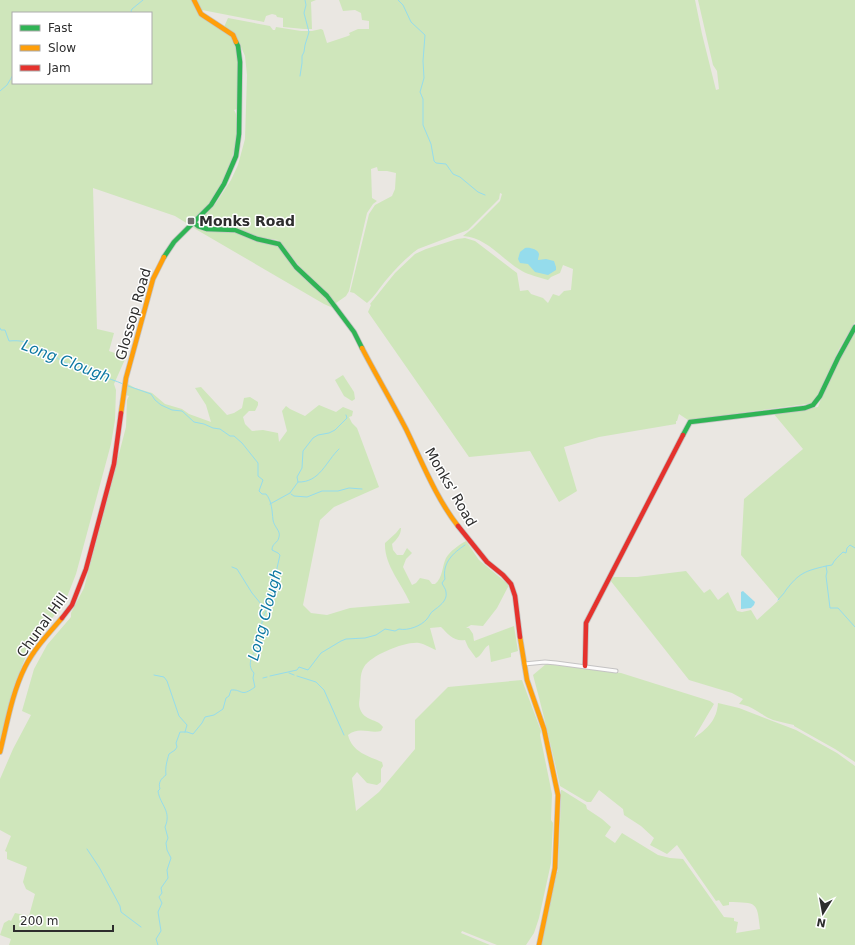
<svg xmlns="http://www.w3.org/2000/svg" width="855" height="945" font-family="'DejaVu Sans',sans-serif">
<rect width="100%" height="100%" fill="#eae7e2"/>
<g fill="#cfe6bb" fill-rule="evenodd">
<path d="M0,0H192L195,8L201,15L227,33L234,40L238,56L237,109L234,110C238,116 237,121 237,128C236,155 225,184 208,205C202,212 194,217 188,224L175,216L93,188L97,329L114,333L109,351L126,357L114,384L116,390L115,420L111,444L76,574L65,602L34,641L26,656L13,689L0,740ZM13,13H151V83H13Z"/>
<path d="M196,0H316L311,2L312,29H304L283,27V18L277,17L276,15L272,14L266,16L264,22L202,10Z"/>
<path d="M339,0H695L702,34L716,90L719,89L717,71L713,65L698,0H855V322L839,349L814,403L688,420L679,414L677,421H676V424L599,437L564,447L577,491L559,502L530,451L469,457L368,312L371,305L370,304L395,273L415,254L426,249L457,239L465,238L475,241L517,273L520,291L528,290L531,294L543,298L548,303L553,294L559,296L564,291L571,290L573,269L563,265L560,273L551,277L548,280C539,277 529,275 522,271C501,259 488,238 463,236L473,228L500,201L502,194L500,193L499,199L468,230L418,249C407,257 396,268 387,279C380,287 375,296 367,303L354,293L350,292L369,214L375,205L392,196L395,189L396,173L387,171H378L377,167L371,169L372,198L377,201L373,204L367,213L349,291L346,296L336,303L334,304L296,262L278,240L261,238L235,227H210L202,226L199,223L200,218L216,203L231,180L238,165L245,139L247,75L245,56L238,40L233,34L224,27L228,18L270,26L273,30H275L276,27L301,31H312L321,29L323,30L327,43L348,36L350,35L349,33L358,29H369V21L362,20L361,13L355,10L343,11Z"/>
<path d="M192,227L234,231L256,241L275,243L281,248C299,267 319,286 333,308L324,304Z"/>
<path d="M855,332V762L835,749L794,726V725C786,723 780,722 773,720C761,715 751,705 739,704L743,699L732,693L689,680L610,580L614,577H637L686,571L704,593L710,589L718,600L728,592L737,611L742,612L751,610L757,620L779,600L741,555L744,499L803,449L773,413L818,407L828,380Z"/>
<path d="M343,375L354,392L355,399L352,401L344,396L335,380Z"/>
<path d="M128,384L135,388L152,393L165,404L182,409L189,414L211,422L206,405L195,388L201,387L227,415L234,413L242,408L244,398L250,397L258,402V405L255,411H249L243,417L245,424L252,431L263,430L278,433L279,442L287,431L282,411L286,406L290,409L305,416L319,405L336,412L343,407L353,411L352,416L349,417L352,423L357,428L379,487L334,507L320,520L303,605L311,613L327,615L350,608L410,603C402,584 384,565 385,543L396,533L400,528H401C401,535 397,539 392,544L393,550L397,555H403L407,548L412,553L406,559L403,567L412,585L416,583L420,578L429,580L432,584H435C443,578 442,566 446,558C450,551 459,545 466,541L479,560L509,585L497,608L483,626L471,625L466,628H469L473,634L474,641L514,626L518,651L511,653V657L491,662L489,645C483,648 482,656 476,658L468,647L465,640C454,642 448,634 441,627L430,628L436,650C431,648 425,644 419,643C406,641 371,655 364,667C359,675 361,685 360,694C360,699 358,704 360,709C365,722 377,718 383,727L381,731C370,734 359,726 348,735C352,752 368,756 382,762L383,766L381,769V782L377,785L367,783L357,772L352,778L356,811L379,792L415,749V720L448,687L522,680L541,731L540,735L552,794L551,820L553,823L551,863L539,918L534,933L526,945H497L462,931L461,933L490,945H9L11,939L0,935L4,923L9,920L11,921L15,913L29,916L35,894L26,889L23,882L27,867L7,859V852L5,851L11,836L0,830V779L13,749L31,715L22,711L34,669L47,645L71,617V613L84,588L126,427L127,400L129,396L126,395Z"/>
<path d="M546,664L621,673L710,701L714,704L694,738C707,729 717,720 718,703L739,708L796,730L837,753L855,766V945H541L557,872H558L561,799V790H562L586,805L587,809L602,819L611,827L605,836L615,843L622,833L658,855L670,858L683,859L724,917L734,918V921L738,922L736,933L760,929C757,901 757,903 729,902V905L723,906L719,900L716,901L677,845L667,854L650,845L654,838L641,826L624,815L623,809L599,790L591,802H587L560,786C552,749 543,712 533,675Z"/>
</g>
<g fill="#95dcec">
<path d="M525,248C529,247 538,249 539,254C539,256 538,258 538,260L546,259L554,261L556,267V270L548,275L535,272L528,264L520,263L518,259L520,252Z"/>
<path d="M743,591L755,602L754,605L751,608L741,609V592Z"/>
</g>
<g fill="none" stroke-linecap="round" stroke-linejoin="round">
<g stroke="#95dcec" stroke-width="1">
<path d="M398,0L403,5L411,22L425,35L423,61L424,78L420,92L423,99V125L431,144L434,161L436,163L446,164L453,174L460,177L478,192L485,195"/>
<path d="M132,13L131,11L132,9L143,0"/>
<path d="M300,76L302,63V56L304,52L305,45L309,32L304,13L306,5L305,0"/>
<path d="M0,91L7,85L13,75"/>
<path d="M0,328L1,330H5L9,341C20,340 31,341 37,352L48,350C54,357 69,367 78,365C91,375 108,377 123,384"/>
<path d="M128,386L151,394L155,400L161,405L172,410L182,411L194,422L204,424L213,428L220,429L230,436H234L242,443L258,463V476L263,480L259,491L262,494H266C272,501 272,511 273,520C274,527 281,531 279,537C278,543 272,543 272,550L278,553L280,555L277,568L278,578L269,605L263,617L259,639L256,644L257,649C251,656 247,666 254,673L253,678L255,687C240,698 243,689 231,690L229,696L226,698L223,709L214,715L205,717L202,723L193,734L187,732H180L176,743L177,747L175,750L169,754C167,761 165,767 166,775C161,779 158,782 160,789L158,791C160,805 172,811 165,827L168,838L166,843L167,850L171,858L167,870L168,878L161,888L162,893L159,897L162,903L158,912L161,931L156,939L158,945"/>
<path d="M298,482C320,483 326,461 339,449"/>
<path d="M291,494L294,496L307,497L322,491H338L349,488L362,489"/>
<path d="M270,504L290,493L298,482L297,477L302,468L303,451L313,438L318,435L329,433L335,430L347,418L346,415"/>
<path d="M855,548L850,545L847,548L846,553L843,552C839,556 834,560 832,565L826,566L827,572L826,576L830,608H838L855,627"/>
<path d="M232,567L237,569L252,593L266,610"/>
<path d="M778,600C781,596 784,594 786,590C799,573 805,571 826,566"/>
<path d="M289,673L294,675"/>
<path d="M154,675L164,677L167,681L179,716L187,725L185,732"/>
<path d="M270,676L297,670L299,667L308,670L321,653L341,641L346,639L365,638L376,635L385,629L395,631L399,629C408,631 421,626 427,619C429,617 430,613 433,611C438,607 448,601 446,592C446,589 443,586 442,583L445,579C442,563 453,553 465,545"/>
<path d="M297,676L316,682L324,690L344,735"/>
<path d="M263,678L267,677"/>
<path d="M87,849L99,867L120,906L121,912L141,927"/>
</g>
<defs>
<path id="street" d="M524,664L545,662L556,663L616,671"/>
<g id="fast">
<path d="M193,222L198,226L207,229L235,230L257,239L279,244L296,267L327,296L354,332L362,348"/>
<path d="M164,257L174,242L211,205L224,184L236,156L239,134L240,62L238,46L236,42"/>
<path d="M683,435L690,422L805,408L813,405L820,396L838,358L855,327"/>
</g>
<g id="slow">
<path d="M194,0L201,14L233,35L236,42"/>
<path d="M362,348C376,375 392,402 406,429C422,462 436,498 458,526"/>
<path d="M121,413L126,378L153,279L164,257"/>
<path d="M520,637L527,680L544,729L558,795L555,868L539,945"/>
<path d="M0,752C7,724 12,693 25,667C34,649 49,633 62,618"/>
</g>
<g id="jam">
<path d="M458,526L487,562L503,575L511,584L515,596L520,637"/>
<path d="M62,618L72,605L86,569L114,464L121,413"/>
<path d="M585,666L586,623L683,435"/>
</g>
</defs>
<use href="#street" stroke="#c4c3c3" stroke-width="5"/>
<use href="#fast" stroke="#c4c3c3" stroke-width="6"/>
<use href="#slow" stroke="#c4c3c3" stroke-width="6"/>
<use href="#jam" stroke="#c4c3c3" stroke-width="6"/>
<use href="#street" stroke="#fcfbfb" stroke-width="3"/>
<use href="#fast" stroke="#30b455" stroke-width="4.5"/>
<use href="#slow" stroke="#ff9f0a" stroke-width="4.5"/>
<use href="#jam" stroke="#e5322d" stroke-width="4.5"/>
</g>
<rect fill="#6f6e6c" stroke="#fff" stroke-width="1.5" x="187" y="217" width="8" height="8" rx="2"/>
<g text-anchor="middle" stroke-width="3" stroke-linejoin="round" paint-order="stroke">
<g font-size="14" font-weight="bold" fill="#2d2d2d" stroke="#fff" text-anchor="start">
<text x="199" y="226">Monks Road</text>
</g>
<g font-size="14" fill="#2d2d2d" stroke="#fff">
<text transform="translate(133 314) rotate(-74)" y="5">Glossop Road</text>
<text transform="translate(451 487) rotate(60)" y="5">Monks' Road</text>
<text transform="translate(42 625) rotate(-54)" y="5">Chunal Hill</text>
</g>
<g font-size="15" font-style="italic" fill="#0c78a2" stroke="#fff">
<text transform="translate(66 361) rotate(21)" y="5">Long Clough</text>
<text transform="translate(265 615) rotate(-75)" y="5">Long Clough</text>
</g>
</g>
<rect x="12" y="12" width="140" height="72" fill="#ffffff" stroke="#ababab"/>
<rect x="20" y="25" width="20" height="6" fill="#30b455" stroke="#ababab"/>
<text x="48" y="32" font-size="12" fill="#2d2d2d">Fast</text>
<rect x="20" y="45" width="20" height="6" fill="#ff9f0a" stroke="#ababab"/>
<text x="48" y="52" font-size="12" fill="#2d2d2d">Slow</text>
<rect x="20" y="65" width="20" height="6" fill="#e5322d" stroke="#ababab"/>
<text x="48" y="72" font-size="12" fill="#2d2d2d">Jam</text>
<g transform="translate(823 913) rotate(191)" stroke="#ffffff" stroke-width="3" paint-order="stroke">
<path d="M0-3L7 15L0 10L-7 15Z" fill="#2d2d2d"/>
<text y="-6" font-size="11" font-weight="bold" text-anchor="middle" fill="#2d2d2d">N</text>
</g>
<path d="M14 925v6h99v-6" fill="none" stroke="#2d2d2d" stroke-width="2"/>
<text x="20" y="925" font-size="12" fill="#2d2d2d" stroke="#ffffff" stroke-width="3" paint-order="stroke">200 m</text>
</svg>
